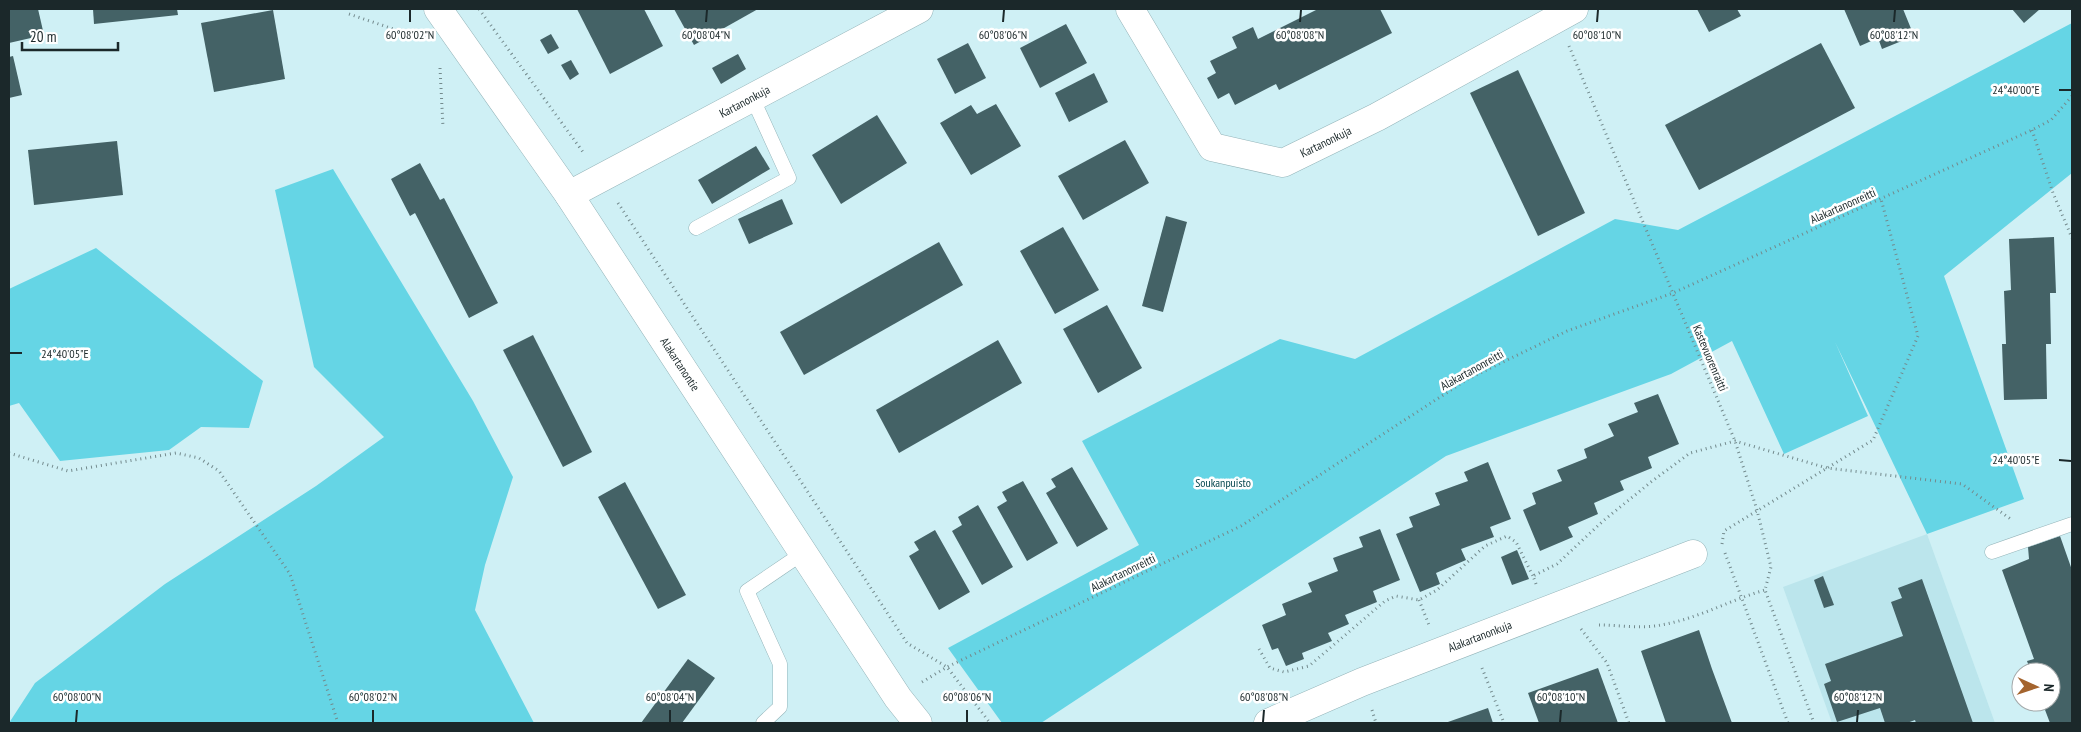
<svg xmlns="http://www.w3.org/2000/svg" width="2081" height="732" font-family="'PT Sans Narrow',sans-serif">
<rect width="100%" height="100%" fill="#cff0f5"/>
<path fill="#bbe5ec" d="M1927,534L1995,723H1832L1783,587Z"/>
<g fill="#65d5e5">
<path d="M2072,23V173L1944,276L2024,499L1927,534L1835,342L1868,416L1784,454L1732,341L1671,374L1446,456L1041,723H1002L948,648L1139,545L1082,441L1280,339L1355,359L1615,219L1678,230Z"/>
<path d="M333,169L473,401L513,477L485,565L475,610L534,723H9L35,683L165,584L316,486L384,437L314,367L275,190Z"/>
<path d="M96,248L263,381L249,428L201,427L169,450L60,461L19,403L9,406V289Z"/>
</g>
<g fill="#446266">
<path d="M9,9H38L44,35L9,43Z"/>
<path d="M93,9H177L178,15L94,24Z"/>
<path d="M577,9H644L663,46L610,74Z"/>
<path d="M674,9H758L694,45Z"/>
<path d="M1318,9H1380L1392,33L1279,90L1276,84L1235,105L1229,93L1218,99L1207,78L1216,73L1210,61L1237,48L1232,37L1253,27L1258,39Z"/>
<path d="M1697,9H1737L1741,16L1709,32Z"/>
<path d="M1844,9H1903L1914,36L1882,49L1878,38L1860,46Z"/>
<path d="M2012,9H2040L2024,23Z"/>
<path d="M273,10L285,79L214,92L201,23Z"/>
<path d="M1066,24L1087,63L1040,88L1020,48Z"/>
<path d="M551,34L559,48L548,54L540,40Z"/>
<path d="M968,43L986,78L955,94L937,59Z"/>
<path d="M1821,43L1855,108L1699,190L1665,125Z"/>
<path d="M738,54L746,69L721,84L712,68Z"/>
<path d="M13,56L22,95L9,98V57Z"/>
<path d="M571,60L579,74L570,80L561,65Z"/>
<path d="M1518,70L1585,213L1538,236L1470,93Z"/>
<path d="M1094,73L1108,102L1069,122L1055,93Z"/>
<path d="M996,104L1021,146L971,175L940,123L971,105L977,114Z"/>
<path d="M877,115L907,163L841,204L812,155Z"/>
<path d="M1125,140L1149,183L1083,220L1058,176Z"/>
<path d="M117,141L123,195L34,205L28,150Z"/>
<path d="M756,146L770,169L712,204L698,180Z"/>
<path d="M420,163L440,200L444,198L498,303L469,318L415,213L410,216L391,179Z"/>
<path d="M782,199L793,224L749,244L738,219Z"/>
<path d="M1166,216L1187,222L1163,312L1142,306Z"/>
<path d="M1063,227L1099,290L1055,314L1020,251Z"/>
<path d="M2054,237L2056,293H2050L2051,344H2046L2047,399L2004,400L2002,344H2006L2004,291L2011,290L2009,239Z"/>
<path d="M939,242L963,285L804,375L780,332Z"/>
<path d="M1107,305L1142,368L1098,393L1063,329Z"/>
<path d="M533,335L592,452L563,467L503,350Z"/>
<path d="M998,340L1022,383L899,453L876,410Z"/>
<path d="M1658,394L1679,444L1648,457L1652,468L1620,481L1624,490L1594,503L1598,514L1568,527L1573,537L1540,551L1523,510L1536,504L1532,493L1562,481L1557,470L1587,458L1584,449L1614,436L1608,424L1638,412L1634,403Z"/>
<path d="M1488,462L1511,519L1490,527L1494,537L1461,549L1466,560L1436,573L1440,584L1420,592L1396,534L1413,527L1409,517L1440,505L1435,493L1468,481L1464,472Z"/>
<path d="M1072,467L1108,529L1077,547L1046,493L1056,487L1051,479Z"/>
<path d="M1023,481L1058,543L1027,561L997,507L1007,501L1002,492Z"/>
<path d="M625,482L686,595L658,609L598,497Z"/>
<path d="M978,505L1013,567L982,585L952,531L962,525L958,517Z"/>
<path d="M1380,529L1400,580L1373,591L1377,602L1345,615L1349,624L1328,633L1332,641L1302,653L1304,659L1286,666L1278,648L1272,650L1262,625L1286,615L1282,604L1312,592L1308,583L1338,571L1333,558L1363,547L1359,537Z"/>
<path d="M935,530L970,592L939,610L909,556L919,550L914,542Z"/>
<path d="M2060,536L2072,570V723H2050L2042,702H2051V672H2031L2027,661L2034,659L2002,570L2029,559L2028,547Z"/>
<path d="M1517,550L1529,579L1512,585L1501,557Z"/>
<path d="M1823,576L1834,605L1824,608L1814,580Z"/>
<path d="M1922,579L1973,723H1916L1915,720L1907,723H1885L1880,708L1837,722L1824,684L1831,681L1825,664L1903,636L1891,602L1902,598L1898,588Z"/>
<path d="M1699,630L1712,669L1732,723H1666L1641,651Z"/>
<path d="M688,659L715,678L682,723H641Z"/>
<path d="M1598,668L1618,723H1539L1528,693Z"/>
<path d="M1488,708L1493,723H1445Z"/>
</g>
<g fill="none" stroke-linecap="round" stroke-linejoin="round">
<defs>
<g id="lane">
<path d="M696,228L789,178L752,97"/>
<path d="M1992,552L2072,524"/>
<path d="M763,723L780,707V664L747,591L803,553"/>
</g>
<g id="street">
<path id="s1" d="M1130,9L1212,147L1283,163L1377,117L1574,9"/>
<path id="s2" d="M569,195L919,9"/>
<path id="s3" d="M1268,723L1362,682L1693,554"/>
</g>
<g id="secondary">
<path id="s4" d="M438,9L569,195L898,698L918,723"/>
</g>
</defs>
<use href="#lane" stroke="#94b4b9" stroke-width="15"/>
<use href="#street" stroke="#94b4b9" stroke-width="29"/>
<use href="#secondary" stroke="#94b4b9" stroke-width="29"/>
<g stroke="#738a8d" stroke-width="3" stroke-dasharray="1 4" stroke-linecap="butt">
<path d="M479,9L583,152"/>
<path d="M349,14L420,38"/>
<path d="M1569,46L1735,441L1757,510L1771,567L1765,590L1814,723"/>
<path d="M440,68L443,127"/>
<path d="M2032,130L2053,193L2072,238"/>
<path d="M618,203L907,643L947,667L990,723"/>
<path d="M9,453L68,471L176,453L199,458L219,471L290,574L338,723"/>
<path d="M1722,544L1724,531L1873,440L1918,336L1881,199"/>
<path d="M1725,553L1788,723"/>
<path d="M1536,584L1533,576L1557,564L1603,521L1651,482L1690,453L1735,441L1827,468L1962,484L2012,520"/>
<path d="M1419,600L1429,625"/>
<path d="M1599,625C1619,625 1642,629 1661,625C1697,619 1730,600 1765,590"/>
<path d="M1581,629L1607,663L1629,723"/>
<path d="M1259,649L1270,668L1284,672L1309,666L1385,601L1396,596L1419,600L1437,590L1485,546L1507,536L1516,542L1533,576"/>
<path d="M1482,668L1504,723"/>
<path d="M922,682L947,667L1241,526L1468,379L1567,331L1673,293L2032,130L2051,120L2072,96"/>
<path d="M1372,710L1376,723"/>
</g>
<use href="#lane" stroke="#fff" stroke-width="14"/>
<use href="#street" stroke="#fff" stroke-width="28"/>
<use href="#secondary" stroke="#fff" stroke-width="28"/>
</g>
<path fill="none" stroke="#1b282a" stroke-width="2" d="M410,22V10M706,22L707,10M1003,22L1004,10M1300,22L1301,10M1597,22L1598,10M1894,22L1895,10M2059,90H2071M10,353H22M2059,460L2071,461M76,722L77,710M373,722V710M670,722V710M967,722V710M1263,722L1264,710M1560,722L1561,710M1857,722L1858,710"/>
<g text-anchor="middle" stroke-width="5" stroke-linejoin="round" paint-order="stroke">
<g font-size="12" fill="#1b282a" stroke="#fff">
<text dy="4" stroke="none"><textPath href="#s2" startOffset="199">Kartanonkuja</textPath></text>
<text dy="4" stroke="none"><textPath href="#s1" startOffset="281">Kartanonkuja</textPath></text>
<text transform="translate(1843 206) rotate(-24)" y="4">Alakartanonreitti</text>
<text transform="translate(1710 358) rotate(67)" y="4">Kastevuorenraitti</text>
<text dy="4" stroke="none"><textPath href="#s4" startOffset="430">Alakartanontie</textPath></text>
<text transform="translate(1472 370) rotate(-29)" y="4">Alakartanonreitti</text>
<text transform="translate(1123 573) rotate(-26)" y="4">Alakartanonreitti</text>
<text dy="4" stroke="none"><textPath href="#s3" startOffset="229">Alakartanonkuja</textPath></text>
</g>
<g font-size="12" fill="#074850" stroke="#fff">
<text x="1223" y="487">Soukanpuisto</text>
</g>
</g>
<g font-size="12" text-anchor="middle" fill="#1b282a" stroke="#fff" stroke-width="5" stroke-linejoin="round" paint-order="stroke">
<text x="410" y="39">60°08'02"N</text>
<text x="706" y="39">60°08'04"N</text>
<text x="1003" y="39">60°08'06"N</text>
<text x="1300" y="39">60°08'08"N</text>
<text x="1597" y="39">60°08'10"N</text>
<text x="1894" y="39">60°08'12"N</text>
<text x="2016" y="94">24°40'00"E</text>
<text x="65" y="358">24°40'05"E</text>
<text x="2016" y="464">24°40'05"E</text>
<text x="77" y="701">60°08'00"N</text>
<text x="373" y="701">60°08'02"N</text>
<text x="670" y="701">60°08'04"N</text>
<text x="967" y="701">60°08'06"N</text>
<text x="1264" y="701">60°08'08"N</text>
<text x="1561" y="701">60°08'10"N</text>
<text x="1858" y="701">60°08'12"N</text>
</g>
<rect width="2081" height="732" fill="none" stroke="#1b282a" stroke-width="20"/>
<g transform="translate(2036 687) rotate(93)"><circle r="24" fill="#ffffff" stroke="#a4a9aa"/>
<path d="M0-4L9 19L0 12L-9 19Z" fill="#a4642e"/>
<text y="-8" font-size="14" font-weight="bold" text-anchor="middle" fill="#1b282a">N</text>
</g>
<path d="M22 42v8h96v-8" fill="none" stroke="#1b282a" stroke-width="2.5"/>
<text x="30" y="42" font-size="15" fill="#1b282a" stroke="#ffffff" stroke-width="4" paint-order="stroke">20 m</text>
</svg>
